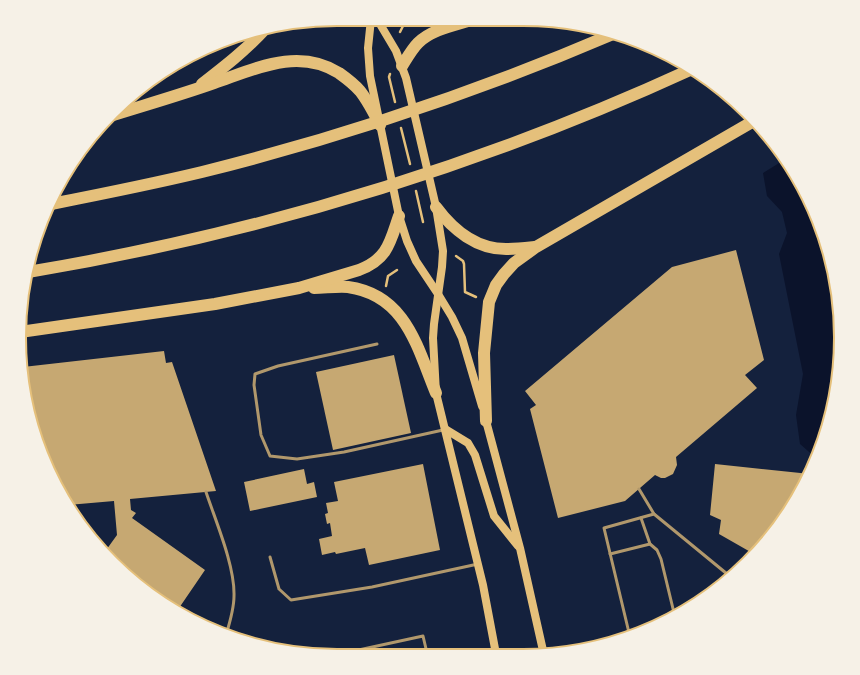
<svg xmlns="http://www.w3.org/2000/svg" width="860" height="675" font-family="Bitter,serif">
<rect width="100%" height="100%" fill="#14213d"/>
<path fill="#0b132b" d="M784,160L798,178L824,235L838,296L840,358L830,420L816,458L800,444L796,415L803,374L779,254L787,233L782,212L767,196L763,173Z"/>
<g fill="#c6a872">
<path d="M736,250L764,360L745,375L757,388L676,457L677,465L673,474L665,478H661L655,475L625,501L558,518L530,409L536,405L525,391L672,267Z"/>
<path d="M164,351L166,363L172,362L216,491L130,499L131,510L136,513L132,518L205,570L177,611L160,602L112,563L104,553L117,535L114,501L68,505L62,497L30,420L23,367Z"/>
<path d="M394,355L411,433L333,450L316,372Z"/>
<path d="M423,464L440,550L369,565L365,548L336,554L335,552L322,555L319,539L332,536L330,523L327,524L325,514L328,513L326,503L338,501L334,482Z"/>
<path d="M715,464L810,474L775,531L754,554L719,534L721,520L710,515Z"/>
<path d="M304,469L307,484L314,482L317,497L250,511L244,482Z"/>
</g>
<g fill="none" stroke-linecap="round" stroke-linejoin="round">
<g stroke="#e5c07b" stroke-width="2.5">
<path d="M400,32L406,20"/>
<path d="M390,74L389,77L395,102"/>
<path d="M401,128L410,164"/>
<path d="M416,191L423,222"/>
<path d="M456,256L463,261L464,264L465,292L476,297"/>
<path d="M386,286L388,276L397,270"/>
</g>
<g stroke="#b1986c" stroke-width="3">
<path d="M377,344L278,366L255,374L254,385L261,435L270,456L297,459L344,452L443,430"/>
<path d="M639,489L654,514"/>
<path d="M206,492C216,522 235,566 234,596C234,609 230,622 226,635"/>
<path d="M641,518L650,544L657,550L661,559L675,617"/>
<path d="M610,554L650,544"/>
<path d="M270,557L279,589L291,600L372,587L478,564"/>
<path d="M630,637L604,528L654,514L732,578"/>
<path d="M354,651L423,636L427,653"/>
</g>
<g stroke="#e5c07b" stroke-width="8">
<path d="M371,19L368,48L370,76L399,216L407,241L416,261L438,294L452,317L462,338L482,406"/>
<path d="M377,19L396,51L406,78L436,207L443,251L442,267L434,324L433,338L436,393L483,585L496,654"/>
<path d="M485,417L520,548L544,655"/>
<path d="M445,429L468,443L475,455L494,516L518,546"/>
</g>
<g stroke="#e5c07b" stroke-width="12">
<path d="M402,66C407,58 412,49 418,43C432,29 456,25 474,19"/>
<path d="M202,84C224,67 246,50 266,28"/>
<path d="M110,116C145,105 180,95 214,83C255,69 298,47 339,73C346,78 354,84 360,91C368,101 374,113 380,125"/>
<path d="M51,204C102,194 152,184 202,172C342,137 480,91 613,34"/>
<path d="M436,207C453,230 477,249 506,249C516,249 525,248 535,247"/>
<path d="M28,272C256,234 481,166 692,69"/>
<path d="M314,288C325,288 337,286 348,287C406,295 417,347 436,393"/>
<path d="M20,332L215,304L299,288L359,270C388,259 390,242 399,216"/>
<path d="M486,421L484,353L489,302L496,285L504,274L514,263L536,247L752,122"/>
</g>
</g>
<path d="M0 0H860V675H0ZM337 26H523A311 311 0 0 1 834 337V338A311 311 0 0 1 523 649H337A311 311 0 0 1 26 338V337A311 311 0 0 1 337 26Z" fill="#f6f1e7" fill-rule="evenodd"/>
<path fill="none" stroke="#e5c07b" stroke-width="2" d="M337 26H523A311 311 0 0 1 834 337V338A311 311 0 0 1 523 649H337A311 311 0 0 1 26 338V337A311 311 0 0 1 337 26Z"/>
</svg>
